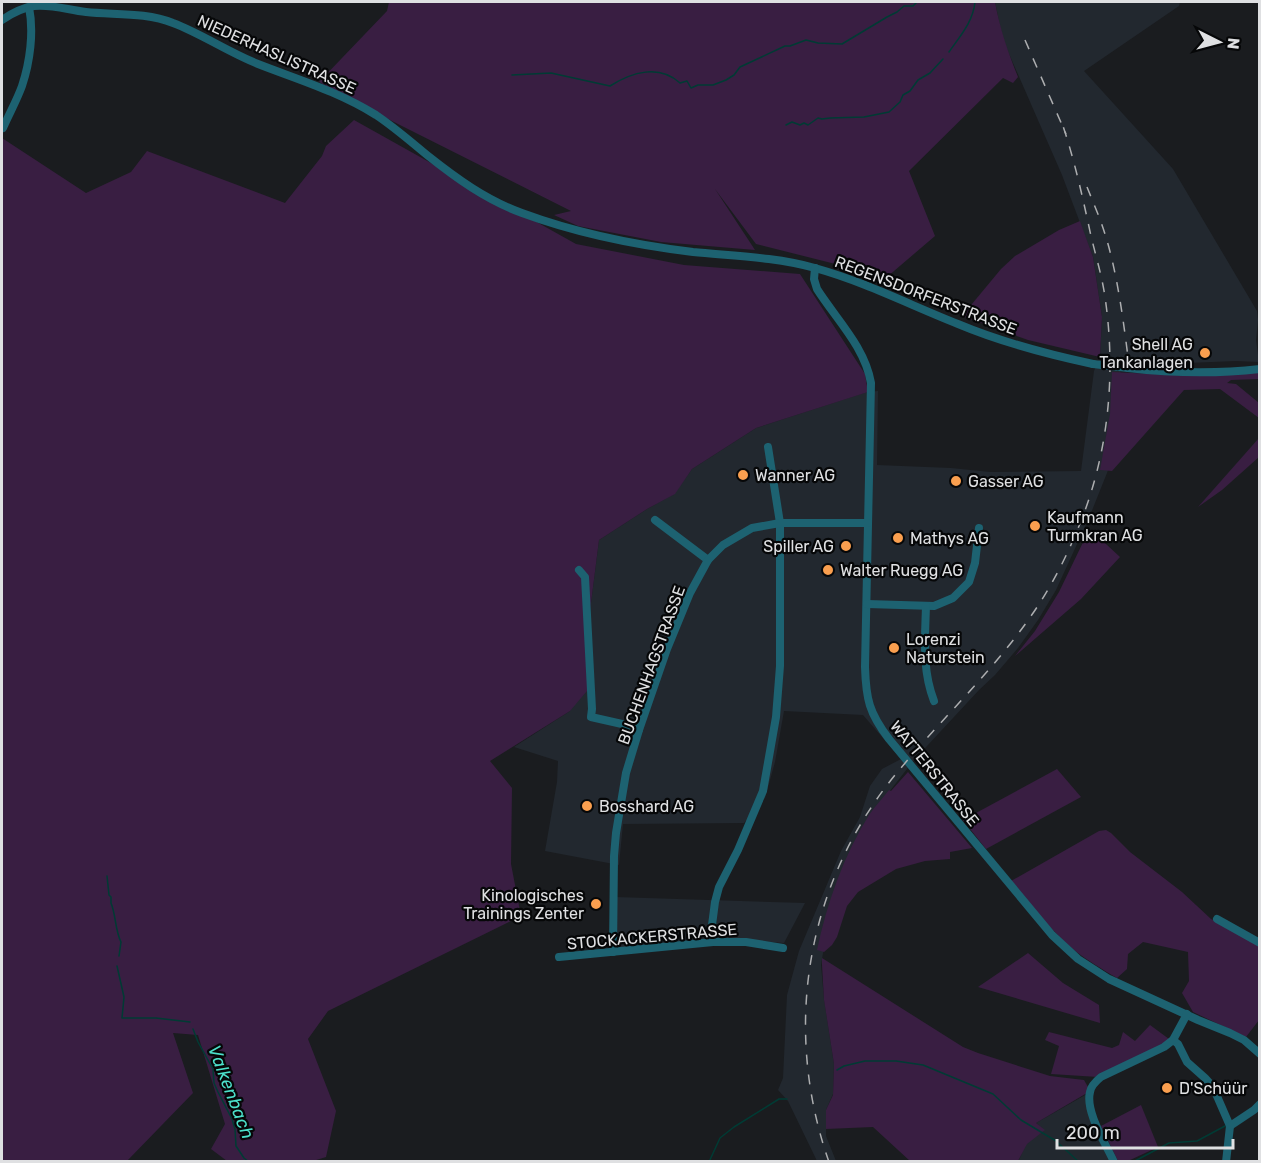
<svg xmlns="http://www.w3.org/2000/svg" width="1261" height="1163" font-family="Rubik,sans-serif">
<rect width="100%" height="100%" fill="#1a1c1f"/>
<g fill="#22282f">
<path d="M995,2H1180L1179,6L1084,71L1173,169L1257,311L1258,320L1256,340L1259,362L1236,361L1187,363L1118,358L1121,375L1114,451L1107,473L1089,518L1056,590L1038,620L1018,648L995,675L979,690L914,760L871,815L828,933L823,953L821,965L824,999L834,1064L833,1094L826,1110V1136L836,1161H817L788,1101L778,1090L783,1078L787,995L799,951L841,851L860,817L870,786L882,769L901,759L863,715L784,711L775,762L765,798L744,823L623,824L619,865L545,851L557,782L558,761L514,747L570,711L590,611L599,540L647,509L674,494L692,469L756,428L867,392L878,391L877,465L951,468L990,472L1081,471L1094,371L1100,357L1102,317L1093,257L1062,175L1006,47L1000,26Z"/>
<path d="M615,897L805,903L784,943L722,938L615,949Z"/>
<path d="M1087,1094L1111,1161L1018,1162L1026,1144L1044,1130L1036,1123Z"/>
</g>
<g fill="#391e42">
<path d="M389,2H995C1000,29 1008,52 1018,77L1013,83L1003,78L909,171L935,236L887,277L756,244L715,189L755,250L661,242L578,226L554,215L571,211L392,121L319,82L387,11Z"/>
<path d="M354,120L576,244L684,265L800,274L865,374L868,392L756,428L692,469L675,494L647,509L599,540L590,611L592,685L570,711L490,761L512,788L511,864L521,916L328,1011L308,1039L336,1111L326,1157L313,1161H227L211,1149L225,1124L198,1035L173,1033L193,1093L127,1161H2V138L86,193L131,172L147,151L285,203L322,156L326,146Z"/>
<path d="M1080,221L1093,257L1102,317L1100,357L1028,340L962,316L1001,269L1015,256L1059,230Z"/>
<path d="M1112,372L1195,376L1259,372V379L1231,380L1227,383L1236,384L1259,403V418L1220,389L1184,390L1112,471L1100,470L1110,414Z"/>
<path d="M1259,438V457L1222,490L1198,507Z"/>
<path d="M1088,532H1093L1120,557L1081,599L1015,656L1035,631L1059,592Z"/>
<path d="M1057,769L1081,797L986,849L963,820Z"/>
<path d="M908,772L972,848L950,852V859L925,861L896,869L858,892L847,906L837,937L832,945L824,952L817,950C827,903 843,857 869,815C875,806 883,798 889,790L891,791Z"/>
<path d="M1106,830L1111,833L1130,852L1182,892L1211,919L1259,944V1020L1246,1037L1193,1012L1182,993L1189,981L1188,952L1143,942L1128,954L1127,969L1117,978C1102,969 1088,961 1074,950C1050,930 1031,905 1011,881L1099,831Z"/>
<path d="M1028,953L1063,983L1099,1005L1100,1023L978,987Z"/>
<path d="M822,958L963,1047L978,1053L1050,1076L1084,1080L1088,1087L1087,1093L1036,1123L1045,1130L1027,1144L1018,1161H910L873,1127L826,1129V1110L833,1095L834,1064L824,1000L822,965Z"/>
<path d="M1150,1025L1169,1039L1163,1046L1098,1077L1051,1074L1059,1046L1045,1040L1049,1032L1112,1048L1119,1045L1123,1032L1135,1041Z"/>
<path d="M1141,1105L1158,1147L1128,1161H1118L1101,1126Z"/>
</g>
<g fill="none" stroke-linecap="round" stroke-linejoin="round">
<g stroke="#003b34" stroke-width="1.5">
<path d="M949,52C960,36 973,22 975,2"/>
<path d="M512,75L551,73L610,86C632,72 659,64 680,83L687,81L691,88L698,85H713L726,80L734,75L740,67L785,46H790L806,40L818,43L842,44L887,17L897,12L904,6H913L917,2"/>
<path d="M786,125L792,122L800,125L804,123L808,125L818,118L822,119L830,118L864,117L889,112L900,102L903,95L910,91L918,80L930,73L943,59"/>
<path d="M107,876L109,895L111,897V903C116,915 115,930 121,942L119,956"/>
<path d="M117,966L124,997L122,1018H156L190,1022"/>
<path d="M193,1029L198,1042L213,1069L214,1083L218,1092L232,1119L235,1129L236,1146L244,1158L249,1162"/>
<path d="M837,1070L844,1066L865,1061H896L923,1065L993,1094L1021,1120L1056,1141L1079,1162"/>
<path d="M709,1162L720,1138L734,1127L779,1099H787"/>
<path d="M1133,1162L1169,1143L1197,1141L1225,1126"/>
</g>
<g stroke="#1d6271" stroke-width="8">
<path d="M2,20C12,13 21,8 34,6C52,4 68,10 86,12C114,15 146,12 173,23C202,34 228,52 258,64C299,80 337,91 376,115C394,127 410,141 427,155C456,178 486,200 522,213C576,233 635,245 693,252C734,256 776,257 815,268C865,282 910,305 958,324C1001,342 1046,354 1093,364"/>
<path d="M3,128C9,114 17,100 22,86C30,62 34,32 29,7"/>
<path d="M815,268L814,279L817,289C836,319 865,347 871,383L865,667C866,699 869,713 889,739L1052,935L1078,959L1109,979L1198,1020L1230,1033L1244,1040L1260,1054"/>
<path d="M1128,368C1171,373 1216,374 1260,369"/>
<path d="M655,520L708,560"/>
<path d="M579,570L585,577L592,709L591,717L622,724L639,730"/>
<path d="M867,604L934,606L953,598L969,582L975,563L979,528"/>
<path d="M926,606C925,639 922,670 934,701"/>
<path d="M1217,919L1260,943"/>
<path d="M713,942L712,925L715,902L719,887L738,850L763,791L776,717L780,666V523L768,447"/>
<path d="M613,952L614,856L616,833L626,773L639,730L667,649L690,593L708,560L723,545L752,528L780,523H868"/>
<path d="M559,957L713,942H746L783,948"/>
<path d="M1173,1040L1178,1044L1187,1062L1205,1078L1213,1087L1230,1126L1226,1162"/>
<path d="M1230,1126L1254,1110L1260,1104"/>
<path d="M1114,1162C1106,1144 1085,1112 1090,1092C1091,1086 1096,1081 1101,1077L1164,1047L1173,1040L1187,1014"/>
</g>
<g stroke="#adaeb0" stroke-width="1.5" stroke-dasharray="10 10" stroke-linecap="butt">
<path d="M1025,40L1066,134"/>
<path d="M1087,187C1093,202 1100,218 1105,234C1117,272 1123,318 1128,357"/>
<path d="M829,1162C783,1031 805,889 891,780C936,724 990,675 1031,616C1052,586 1068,554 1081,521C1109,450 1116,372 1105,297C1102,276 1096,257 1091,236C1083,199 1075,162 1063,126"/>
</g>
<path stroke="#1d6271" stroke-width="8" d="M1093,364L1128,368"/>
</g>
<g fill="#fa9f4f" stroke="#060708" stroke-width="2">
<circle cx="1205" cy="353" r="6"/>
<circle cx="743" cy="475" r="6"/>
<circle cx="956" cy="481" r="6"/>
<circle cx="1035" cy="526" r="6"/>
<circle cx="898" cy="538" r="6"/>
<circle cx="846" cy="546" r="6"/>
<circle cx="828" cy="570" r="6"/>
<circle cx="894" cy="648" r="6"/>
<circle cx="587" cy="806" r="6"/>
<circle cx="596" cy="904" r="6"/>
<circle cx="1167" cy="1088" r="6"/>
</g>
<g text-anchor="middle" stroke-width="4.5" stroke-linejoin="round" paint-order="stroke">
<g font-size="16" fill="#dfe0e2" stroke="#060708">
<text transform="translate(277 54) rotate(24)" y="6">NIEDERHASLISTRASSE</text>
<text transform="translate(926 295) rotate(21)" y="6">REGENSDORFERSTRASSE</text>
<text transform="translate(651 665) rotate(-70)" y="6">BUCHENHAGSTRASSE</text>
<text transform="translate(935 773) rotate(51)" y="6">WATTERSTRASSE</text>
<text transform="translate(652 936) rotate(-5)" y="6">STOCKACKERSTRASSE</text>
</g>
<g font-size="16" fill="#dfe0e2" stroke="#060708" text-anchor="start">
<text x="1193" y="350" text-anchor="end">Shell AG<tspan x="1193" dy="18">Tankanlagen</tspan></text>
<text x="755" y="481">Wanner AG</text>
<text x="968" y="487">Gasser AG</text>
<text x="1047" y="523">Kaufmann<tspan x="1047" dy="18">Turmkran AG</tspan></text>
<text x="910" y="544">Mathys AG</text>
<text x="834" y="552" text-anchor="end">Spiller AG</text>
<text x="840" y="576">Walter Ruegg AG</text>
<text x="906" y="645">Lorenzi<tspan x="906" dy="18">Naturstein</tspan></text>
<text x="599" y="812">Bosshard AG</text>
<text x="584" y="901" text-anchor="end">Kinologisches<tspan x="584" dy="18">Trainings Zenter</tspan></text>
<text x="1179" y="1094">D'Schüür</text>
</g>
<g font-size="18" font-style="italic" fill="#4cdfca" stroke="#060708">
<text transform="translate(231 1092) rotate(69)" y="6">Valkenbach</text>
</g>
</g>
<rect width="1261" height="1163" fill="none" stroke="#dfe0e2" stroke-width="6"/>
<g transform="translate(1219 42) rotate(96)" stroke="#060708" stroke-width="4.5" paint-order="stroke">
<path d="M0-4.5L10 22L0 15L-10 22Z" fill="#dfe0e2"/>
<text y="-9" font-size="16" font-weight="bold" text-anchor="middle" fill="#dfe0e2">N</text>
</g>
<path d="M1057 1139v9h176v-9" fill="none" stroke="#dfe0e2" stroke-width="3"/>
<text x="1066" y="1139" font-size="18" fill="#dfe0e2" stroke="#060708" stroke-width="4.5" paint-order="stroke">200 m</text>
</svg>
